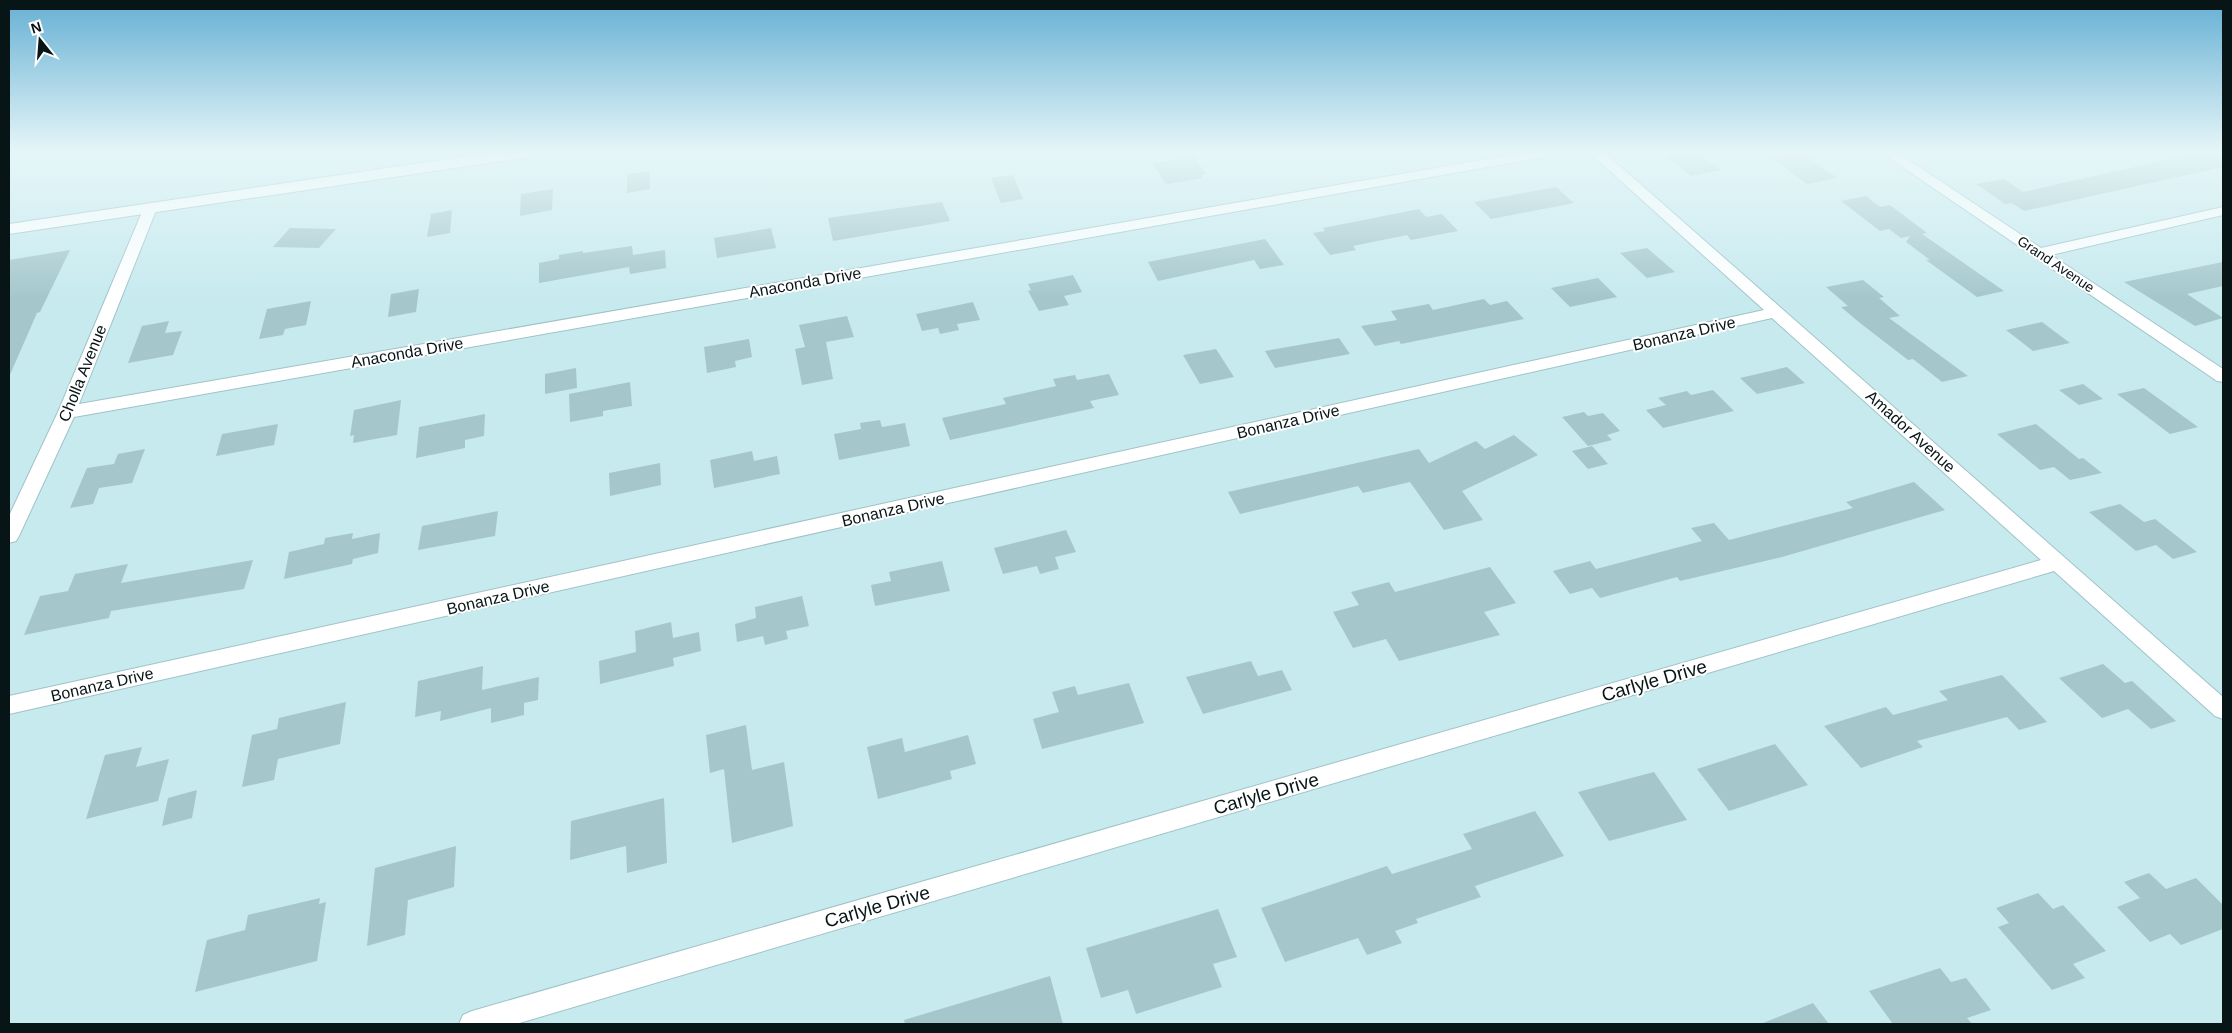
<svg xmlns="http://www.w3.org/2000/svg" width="2232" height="1033" font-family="Arial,sans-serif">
<rect width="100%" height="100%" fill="#c7eaef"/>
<g fill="#a5c7cc">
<path d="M1662,153H1698L1721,170L1691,176Z"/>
<path d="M1802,153L1837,178L1807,184L1772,158Z"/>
<path d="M2196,153H2223V167L2024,211L2012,203L2005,204L1976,184L2004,179L2023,192Z"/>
<path d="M1193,156L1206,174L1202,175L1203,178L1166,184L1152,163Z"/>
<path d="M650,171V189L627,193V174Z"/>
<path d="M1013,175L1023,199L1001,203L991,178Z"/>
<path d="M1556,187L1574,203L1491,219L1474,202Z"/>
<path d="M553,189L552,210L520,216L521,194Z"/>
<path d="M1866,196L1880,207L1890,205L1927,233L1922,234L2004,291L1977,297L1926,260H1930L1906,242L1910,236L1901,238L1889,229L1880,231L1841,201Z"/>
<path d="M942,202L950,221L833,241L828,218Z"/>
<path d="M1419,209L1426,217L1442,214L1458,231L1411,240L1407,235L1353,246L1356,250L1330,255L1313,233L1325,231L1323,228Z"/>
<path d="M452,210L450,233L427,237L431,214Z"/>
<path d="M290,228L336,229L319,248L273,247Z"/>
<path d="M771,228L776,248L717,258L714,238Z"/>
<path d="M1265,239L1284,265L1260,269L1254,260L1158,281L1148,262Z"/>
<path d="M632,246L633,255L665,250L666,268L630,274L629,267L539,283V263L559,259V255L583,251V253Z"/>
<path d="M1647,248L1675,272L1647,278L1620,253Z"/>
<path d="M70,250L40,312L37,313L9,377V260Z"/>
<path d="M2223,262V286L2187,294L2223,318L2195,326L2124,282Z"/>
<path d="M1073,275L1082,292L1064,296L1069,305L1039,311L1028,291L1031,290L1028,284Z"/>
<path d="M1598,278L1617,297L1570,307L1551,288Z"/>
<path d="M1863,280L1884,297L1879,298L1900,316L1889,318L1968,376L1942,382L1913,359L1908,360L1860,323L1841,307L1848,306L1826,287Z"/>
<path d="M419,289L416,312L388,317L391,294Z"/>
<path d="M1484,299L1490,305L1507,301L1524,319L1401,344L1399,341L1375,346L1361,326L1397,320L1391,311L1429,304L1433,310Z"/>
<path d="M311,301L306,325L285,329L283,335L259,339L267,309Z"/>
<path d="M973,302L980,320L957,324L959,330L940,334L938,328L922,331L916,314Z"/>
<path d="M847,316L854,337L826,342L833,379L802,385L795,349L805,347L799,325Z"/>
<path d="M169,321L165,333L182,331L173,355L128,363L142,326Z"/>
<path d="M2042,322L2070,343L2033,351L2006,330Z"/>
<path d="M1339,338L1350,354L1275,368L1265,351Z"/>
<path d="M749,339L752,357L735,361L736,367L707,373L704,347Z"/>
<path d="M1216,349L1234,377L1200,384L1183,355Z"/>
<path d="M1787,367L1805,383L1757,394L1740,378Z"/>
<path d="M576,368L577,388L545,394V374Z"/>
<path d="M1109,374L1119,395L1090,401L1094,408L950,440L942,418L1006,404L1003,398L1056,386L1053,379L1075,375L1077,380Z"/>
<path d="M630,382L632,406L603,411V416L570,422L569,394Z"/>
<path d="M2083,384L2103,399L2079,405L2059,390Z"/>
<path d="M2144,388L2198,427L2170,434L2117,394Z"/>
<path d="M1713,390L1734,411L1663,428L1646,410L1666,405L1658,398L1687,391L1691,395Z"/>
<path d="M401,400L397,435L353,443L354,435L350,436L354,410Z"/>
<path d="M1584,412L1588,416L1603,413L1620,431L1607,435L1612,440L1588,446L1562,417Z"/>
<path d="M485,414L484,436L465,440V448L416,458L419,427Z"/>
<path d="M880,420L882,427L905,423L910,446L839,460L834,434L861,429L860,423Z"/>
<path d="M278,424L274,445L216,456L222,434Z"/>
<path d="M2036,424L2079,459L2083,458L2102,473L2070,480L2054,467L2040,470L1997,434Z"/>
<path d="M1514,435L1538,455L1462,491L1483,520L1444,530L1410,482L1363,493L1358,486L1240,514L1228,492L1419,449L1429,463L1476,441L1485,449Z"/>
<path d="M1592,446L1608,464L1588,469L1572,451Z"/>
<path d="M145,449L132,483L99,488L93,504L70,508L87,468L114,464L118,454Z"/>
<path d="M752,451L754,461L777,456L780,474L714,488L710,460Z"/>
<path d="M660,463L661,485L610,496L609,473Z"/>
<path d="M1914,482L1945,510L1782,557L1680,581L1677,577L1600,598L1592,588L1570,594L1553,571L1590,561L1596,569L1702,541L1691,528L1714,523L1729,540L1853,508L1846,502Z"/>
<path d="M2120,504L2144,522L2155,519L2197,552L2173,559L2156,545L2136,551L2089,512Z"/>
<path d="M498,511L495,536L418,550L422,526Z"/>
<path d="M1066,530L1076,552L1055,557L1059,569L1040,574L1037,566L1003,574L994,548Z"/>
<path d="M353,533L352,539L380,533L378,553L353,559L352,564L284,579L289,552L324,544L325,538Z"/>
<path d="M253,560L244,589L111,611L109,618L24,635L40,596L68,591L75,574L128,564L121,583Z"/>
<path d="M942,561L950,591L875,606L871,585L891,581L889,572Z"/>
<path d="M1490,567L1516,603L1484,612L1500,635L1399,661L1386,639L1353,648L1333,612L1359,605L1351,592L1389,582L1395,592Z"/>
<path d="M802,596L809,626L786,631L788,639L765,645L763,636L737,642L735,624L756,618L755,607Z"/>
<path d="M671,622L673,638L699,632L701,651L673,658L674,666L600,684L599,661L636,652L635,631Z"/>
<path d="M1251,661L1258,676L1282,670L1292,690L1203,714L1186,677Z"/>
<path d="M2103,664L2125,683L2132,681L2176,721L2151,729L2128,709L2102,718L2059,678Z"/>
<path d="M483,666L482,690L539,677L538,700L524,703V715L491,723V708L440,721L441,711L415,717L418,681Z"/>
<path d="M2002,675L2047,722L2019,730L2007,717L1917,741L1923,747L1861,768L1824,726L1886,707L1893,715L1948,700L1939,691Z"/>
<path d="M1129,683L1144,723L1042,749L1033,719L1059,712L1052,692L1075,686L1078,695Z"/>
<path d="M346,702L340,744L278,759L274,780L242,787L252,735L277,729L279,718Z"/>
<path d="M746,725L752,770L784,762L793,826L732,843L724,769L710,773L706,735Z"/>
<path d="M968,735L976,764L950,771L952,779L878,799L867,747L902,738L905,752Z"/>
<path d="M1775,744L1808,785L1729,811L1697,769Z"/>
<path d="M142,747L136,767L169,759L158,801L86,819L105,755Z"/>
<path d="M1654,772L1687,820L1609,841L1578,792Z"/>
<path d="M197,790L192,818L162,826L168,798Z"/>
<path d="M664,798L667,863L627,873L626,846L570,860L571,821Z"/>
<path d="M1535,811L1564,856L1475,886L1481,897L1416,919L1418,923L1395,931L1402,943L1367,955L1358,938L1285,962L1261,908L1387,866L1392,874L1472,849L1463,834Z"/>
<path d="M456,846L454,887L408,900L405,935L367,946L375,868Z"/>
<path d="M2149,873L2166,889L2196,878L2223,905V929L2181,945L2170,934L2150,942L2117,907L2140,898L2124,882Z"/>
<path d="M2038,893L2053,909L2063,905L2106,951L2073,964L2085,978L2052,990L1998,927L2009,923L1996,908Z"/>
<path d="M320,898L319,904L326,902L317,961L195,992L207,940L245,930L248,915Z"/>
<path d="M1218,909L1237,957L1213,964L1222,987L1136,1014L1128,990L1101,998L1086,948Z"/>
<path d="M1940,968L1951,982L1966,978L1991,1010L1967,1018L1972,1024H1893L1869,991Z"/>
<path d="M1050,976L1063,1024H905L904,1020Z"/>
<path d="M1813,1003L1829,1024H1763V1023Z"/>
</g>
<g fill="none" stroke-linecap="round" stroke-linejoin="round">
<defs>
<g id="minor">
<path d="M1522,153H1551L1544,157L74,417L19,536L16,541L9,543V516L58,412L145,205H155L157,208L79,404Z"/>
<path d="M1590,153H1605L2223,697V719L2215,716L2054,571L516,1024H459L463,1015L472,1011L2041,560L1772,318L9,714V696L1764,310Z"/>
<path d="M1882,153H1898L2041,248L2223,207V215L2051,255L2223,369V382L2217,381Z"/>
</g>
<path id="tertiary" d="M488,153H529L527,157L521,158L9,234V224Z"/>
</defs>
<use href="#minor" stroke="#9fc2c7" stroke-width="2"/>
<use href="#tertiary" stroke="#9fc2c7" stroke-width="2"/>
<use href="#minor" fill="#fff" fill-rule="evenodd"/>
<use href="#tertiary" fill="#fff" fill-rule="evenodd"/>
</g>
<linearGradient id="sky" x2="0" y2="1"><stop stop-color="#66b0d4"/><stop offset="0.51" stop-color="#e6f6f8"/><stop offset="1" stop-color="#e6f6f8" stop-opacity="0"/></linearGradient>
<rect width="2232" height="298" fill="url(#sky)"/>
<g text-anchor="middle" stroke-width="4" stroke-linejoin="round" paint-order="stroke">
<g font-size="14" fill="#081517" stroke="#fff">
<text transform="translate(2056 264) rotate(34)" y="5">Grand Avenue</text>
</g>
<g font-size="16" fill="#081517" stroke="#fff">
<text transform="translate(805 282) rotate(-10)" y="6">Anaconda Drive</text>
<text transform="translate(1684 333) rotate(-13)" y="6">Bonanza Drive</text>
<text transform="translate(407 352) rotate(-10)" y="6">Anaconda Drive</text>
<text transform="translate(82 373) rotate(-68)" y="6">Cholla Avenue</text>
<text transform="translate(1288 421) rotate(-13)" y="6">Bonanza Drive</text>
<text transform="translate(1911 431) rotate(42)" y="6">Amador Avenue</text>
<text transform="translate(893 509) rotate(-13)" y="6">Bonanza Drive</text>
<text transform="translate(498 597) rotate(-13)" y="6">Bonanza Drive</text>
<text transform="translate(102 684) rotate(-13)" y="6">Bonanza Drive</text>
</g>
<g font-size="19" fill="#081517" stroke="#fff">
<text transform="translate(1654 680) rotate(-16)" y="7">Carlyle Drive</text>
<text transform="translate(1266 793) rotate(-16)" y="7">Carlyle Drive</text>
<text transform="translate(877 906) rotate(-16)" y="7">Carlyle Drive</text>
</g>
</g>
<rect width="2232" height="1033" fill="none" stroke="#081517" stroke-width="20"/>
<g transform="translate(40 40) rotate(343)" stroke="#ffffff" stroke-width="4" paint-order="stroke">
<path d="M0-4L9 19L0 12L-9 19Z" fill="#081517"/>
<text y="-8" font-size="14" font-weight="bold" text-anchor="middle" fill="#081517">N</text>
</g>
</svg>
